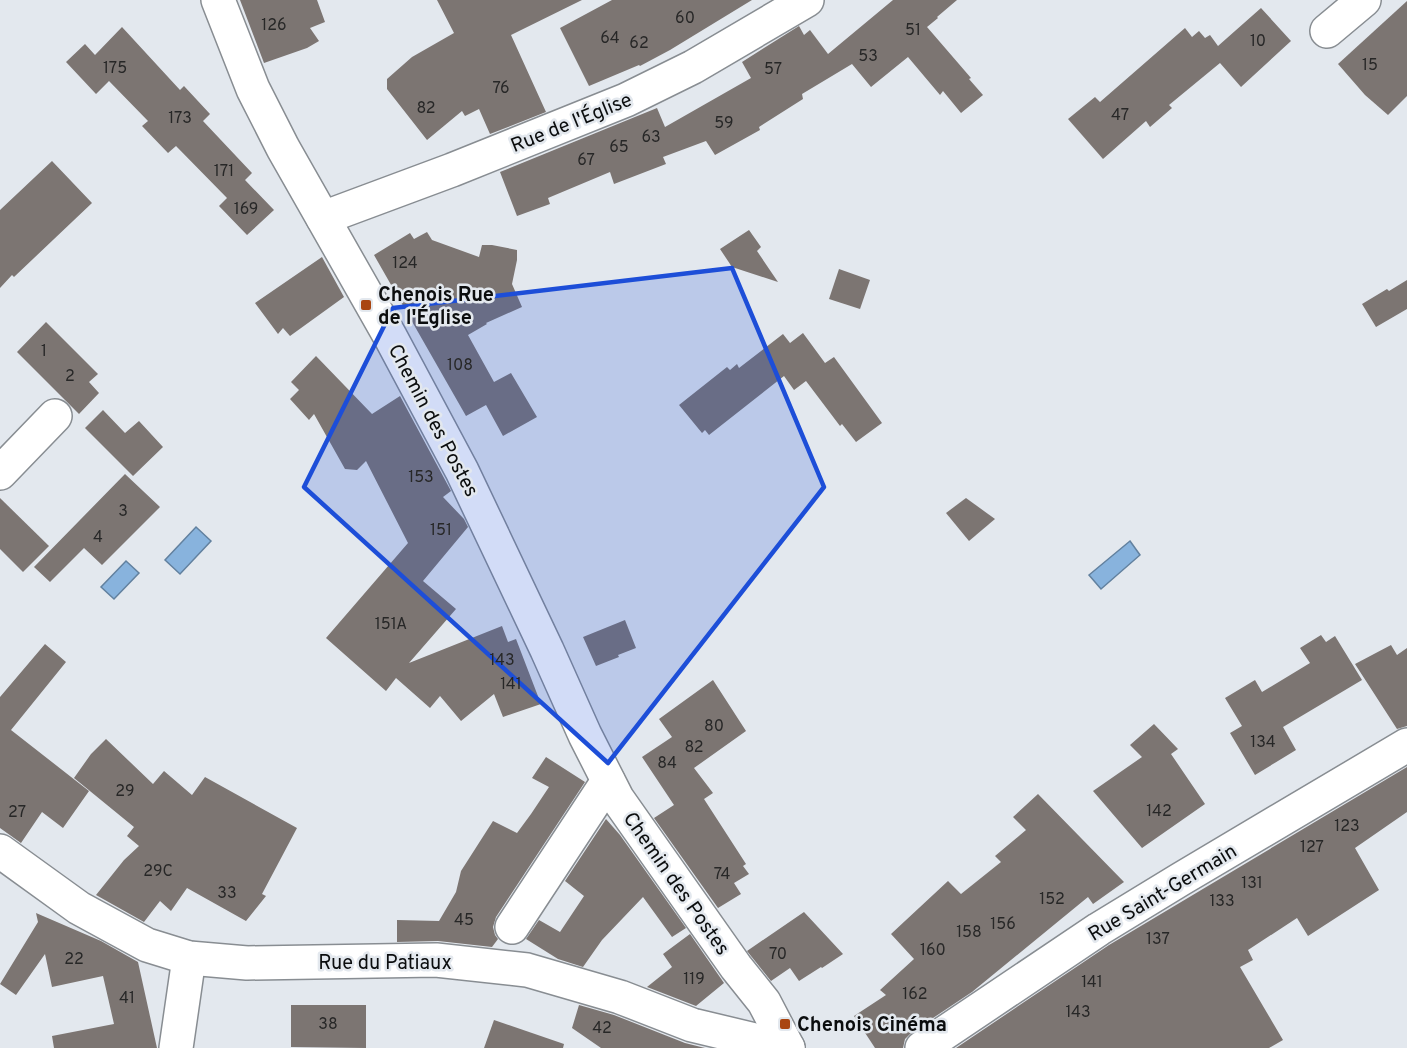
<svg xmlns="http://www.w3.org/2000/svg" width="1407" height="1048" font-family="Overpass,sans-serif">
<rect width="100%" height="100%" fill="#e3e8ee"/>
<g fill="#88b3dd" stroke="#62819f" stroke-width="1.5">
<path d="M196,527L211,541L180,574L165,560Z"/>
<path d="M1130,541L1140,555L1101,589L1089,575Z"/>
<path d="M126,561L139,573L114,599L101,587Z"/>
</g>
<g fill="#7c7572">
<path d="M240,0H317L325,22L310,28L319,41L307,48L264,63Z"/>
<path d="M437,0H582L511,35L546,112L490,134L479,109L465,116L462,111L427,140L387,89V79L412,57L454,33Z"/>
<path d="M612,0H752L670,50L640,66L639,65L589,86L560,28Z"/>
<path d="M893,0H957L937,17L938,18L927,27L971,78L969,79L983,95L961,113L943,91L940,95L908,57L871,87L852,64L802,94L803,99L759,127L760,130L715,155L706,141L663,157L666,164L614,184L610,172L548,198L550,204L517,216L500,172L657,108L665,127L751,78L742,62L799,26L804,35L810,30L828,54Z"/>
<path d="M1407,1V96L1388,115L1365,95L1338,64Z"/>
<path d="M1261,8L1291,41L1241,87L1220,63L1169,105L1172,108L1150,127L1146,121L1103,159L1068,119L1095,97L1100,102L1185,28L1192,37L1199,31L1205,38L1210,35L1218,46Z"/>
<path d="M122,27L180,90L184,86L210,114L203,121L252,173L245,180L274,210L247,235L219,206L227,198L176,146L168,153L142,126L148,121L109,81L96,94L66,62L85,44L95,55Z"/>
<path d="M52,161L92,203L14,277L12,275L0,288V210Z"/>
<path d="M749,230L761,247L757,251L778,282L732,267L720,249Z"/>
<path d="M427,232L432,240L479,257L482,245H492L517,250V260L512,284L522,307L486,323L487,324L468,335L494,382L511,373L537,417L503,436L486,405L466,416L374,255L410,233L414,239Z"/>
<path d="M322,257L344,297L290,336L283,328L278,334L255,303Z"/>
<path d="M839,269L870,280L860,309L829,299Z"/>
<path d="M1407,280V309L1376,327L1362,304L1387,289L1389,291Z"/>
<path d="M46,322L98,374L89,382L99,393L79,414L17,352Z"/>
<path d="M803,333L825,363L834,357L882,423L856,442L842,424L840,426L806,381L794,390L784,376L709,435L705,430L702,433L679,405L727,367L730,370L737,364L739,368L783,334L790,343Z"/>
<path d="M316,356L372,414L400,396L451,491L443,497L464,519L468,527L423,581L456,609L409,663L502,626L508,642L516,639L541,704L503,717L494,694L461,721L440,696L430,708L396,678L386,691L326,638L408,543L366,461L357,470L345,469L314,414L309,420L290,399L299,390L291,382Z"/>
<path d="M103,410L125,433L139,421L163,447L133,476L85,428Z"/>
<path d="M125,474L160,507L102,565L84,548L50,582L34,567Z"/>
<path d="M0,498L49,546L23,572L0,549Z"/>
<path d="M966,498L995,519L969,541L946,513Z"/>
<path d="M625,620L636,648L618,655L619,657L596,666L583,637Z"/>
<path d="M1321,635L1326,642L1335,636L1362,680L1283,727L1296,750L1255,775L1230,733L1242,726L1225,698L1255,680L1262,692L1310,663L1300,648Z"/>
<path d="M45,644L66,662L11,730L89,791L63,828L42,812L21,843L0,828V697Z"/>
<path d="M1391,645L1397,655L1407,648V726L1397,729L1355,664Z"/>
<path d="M713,680L746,731L694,768L713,793L704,799L746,864L743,866L749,874L734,883L741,894L718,908L654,818L674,805L642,757L672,737L659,719Z"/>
<path d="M1154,724L1178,749L1171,754L1205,804L1142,848L1093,791L1142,757L1130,745Z"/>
<path d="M106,739L153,784L164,771L192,795L205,777L297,828L262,894L266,896L246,921L187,888L171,911L160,901L144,922L96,895L124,860L139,846L127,836L134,827L74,778L91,754Z"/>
<path d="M546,757L585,782L496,917L493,927L495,935L498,939L492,947L438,941L397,942V920L439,921L456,892L461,871L493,821L517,833L531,814L549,787L532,778Z"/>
<path d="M1407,767V812L1355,848L1379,890L1308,936L1297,918L1248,950L1253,960L1240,967L1283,1040L1269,1048H956L1109,945Z"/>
<path d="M1038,794L1124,882L1093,904L1088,897L972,992L912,1032L905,1039L903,1048H875L854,1016L886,995L880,990L914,959L891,934L948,881L961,894L1001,862L995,856L1026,830L1013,817Z"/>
<path d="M606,819L620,835L686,928L672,937L643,897L602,940L583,967L558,959L526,939L539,920L560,932L584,896L565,881Z"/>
<path d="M804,912L843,954L822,968L821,967L799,981L790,968L771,981L747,951Z"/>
<path d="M36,913L101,941L138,962L157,1048H54L52,1036L114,1024L103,976L52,987L45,954L16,995L0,984L38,922Z"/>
<path d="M690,934L724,983L696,1006L647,987L672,967L663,954Z"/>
<path d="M291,1005H366V1048L291,1047Z"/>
<path d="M579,1005L614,1015L685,1043L705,1048H601L572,1028Z"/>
<path d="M494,1020L564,1044L563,1048H484Z"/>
</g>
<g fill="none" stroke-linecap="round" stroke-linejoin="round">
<defs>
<g id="minor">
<path d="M218,0L253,89L283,148L391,338L462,471L547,650L585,735L617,798L736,967L764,1002L788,1048"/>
<path d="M1327,31L1364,0"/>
<path d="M323,218L452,170L626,100L693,67L807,0"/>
<path d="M0,473L55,416"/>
<path d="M0,851L79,908L147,945L189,958L247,963L436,960L527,970L620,997L692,1025L788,1048"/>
<path d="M512,927L608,781"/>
<path d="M176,1048L189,958"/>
<path d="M922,1048L1099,929L1181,879L1407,745"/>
</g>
</defs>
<use href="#minor" stroke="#888d92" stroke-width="36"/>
<use href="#minor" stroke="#fff" stroke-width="33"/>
</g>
<path fill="#1d4ed8" fill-opacity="0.2" stroke="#1d4ed8" stroke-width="4.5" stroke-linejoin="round" d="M732,268L824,487L608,763L304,487L393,308Z"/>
<g fill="#a94611" stroke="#e3e8ee" stroke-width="2">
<rect x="360" y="299" width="12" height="12" rx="3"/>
<rect x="779" y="1018" width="12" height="12" rx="3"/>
</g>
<g text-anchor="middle" stroke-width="5" stroke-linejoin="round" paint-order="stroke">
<g font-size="16" fill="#272727">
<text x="685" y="23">60</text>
<text x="274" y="30">126</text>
<text x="913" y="35">51</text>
<text x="610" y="43">64</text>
<text x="1258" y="46">10</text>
<text x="639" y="48">62</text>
<text x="868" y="61">53</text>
<text x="1370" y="70">15</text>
<text x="115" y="73">175</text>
<text x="773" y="74">57</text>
<text x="501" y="93">76</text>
<text x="426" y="113">82</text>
<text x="1120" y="120">47</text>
<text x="180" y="123">173</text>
<text x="724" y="128">59</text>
<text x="651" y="142">63</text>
<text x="619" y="152">65</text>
<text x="586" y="165">67</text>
<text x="224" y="176">171</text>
<text x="246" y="214">169</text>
<text x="405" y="268">124</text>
<text x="44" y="356">1</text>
<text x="460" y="370">108</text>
<text x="70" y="381">2</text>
<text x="421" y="482">153</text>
<text x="123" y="516">3</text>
<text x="441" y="535">151</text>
<text x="98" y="542">4</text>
<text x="391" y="629">151A</text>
<text x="502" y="665">143</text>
<text x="511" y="689">141</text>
<text x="714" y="731">80</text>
<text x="1263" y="747">134</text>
<text x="694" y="752">82</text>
<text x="667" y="768">84</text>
<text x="125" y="796">29</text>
<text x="1159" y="816">142</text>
<text x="17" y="817">27</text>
<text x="1347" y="831">123</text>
<text x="1312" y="852">127</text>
<text x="158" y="876">29C</text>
<text x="722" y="879">74</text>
<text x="1252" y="888">131</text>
<text x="227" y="898">33</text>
<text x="1052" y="904">152</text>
<text x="1222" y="906">133</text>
<text x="464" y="925">45</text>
<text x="1003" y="929">156</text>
<text x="969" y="937">158</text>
<text x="1158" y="944">137</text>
<text x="933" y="955">160</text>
<text x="778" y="959">70</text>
<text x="74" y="964">22</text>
<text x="694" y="984">119</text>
<text x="1092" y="987">141</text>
<text x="915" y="999">162</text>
<text x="127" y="1003">41</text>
<text x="1078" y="1017">143</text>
<text x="328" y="1029">38</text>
<text x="602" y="1033">42</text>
</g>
<g font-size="20" fill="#0b0d0e" stroke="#e3e8ee">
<text transform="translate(571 122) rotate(-22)" y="7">Rue de l'Église</text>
<text transform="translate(434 420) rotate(62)" y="7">Chemin des Postes</text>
<text transform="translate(677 883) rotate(55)" y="7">Chemin des Postes</text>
<text transform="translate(1162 892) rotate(-31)" y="7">Rue Saint-Germain</text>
<text x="385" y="969">Rue du Patiaux</text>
</g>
<g font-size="20" font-weight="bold" fill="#0b0d0e" stroke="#e3e8ee" text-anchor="start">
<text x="378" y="301">Chenois Rue<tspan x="378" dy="23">de l'Église</tspan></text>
<text x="797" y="1031">Chenois Cinéma</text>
</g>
</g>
</svg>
